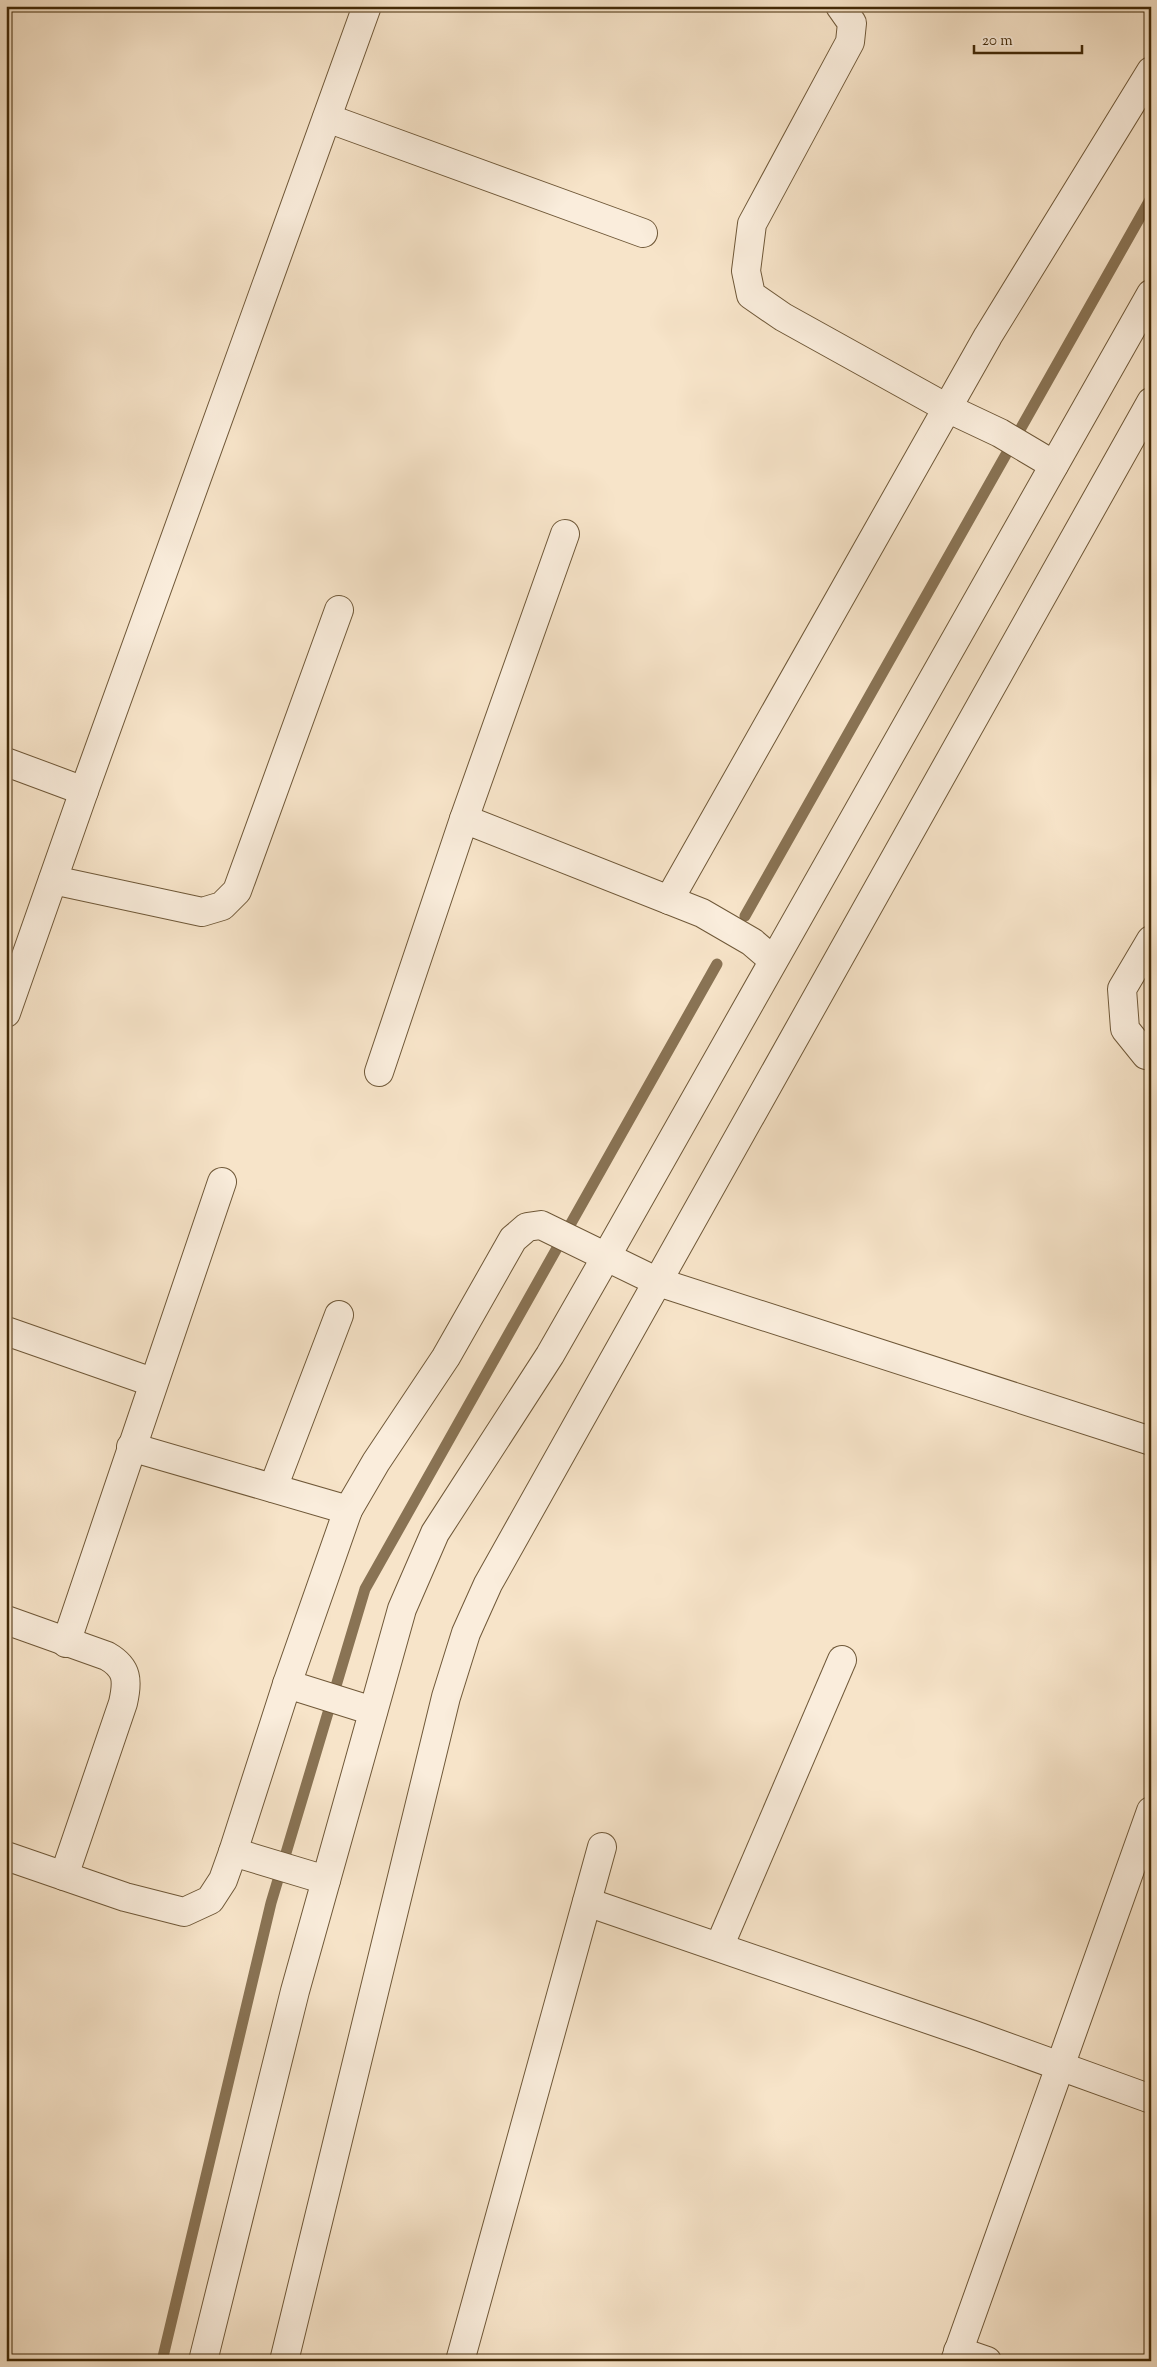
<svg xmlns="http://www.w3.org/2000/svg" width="1157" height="2367" font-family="'Sorts Mill Goudy',serif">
<rect width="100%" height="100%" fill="#f7e4c9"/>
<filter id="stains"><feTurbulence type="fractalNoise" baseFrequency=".004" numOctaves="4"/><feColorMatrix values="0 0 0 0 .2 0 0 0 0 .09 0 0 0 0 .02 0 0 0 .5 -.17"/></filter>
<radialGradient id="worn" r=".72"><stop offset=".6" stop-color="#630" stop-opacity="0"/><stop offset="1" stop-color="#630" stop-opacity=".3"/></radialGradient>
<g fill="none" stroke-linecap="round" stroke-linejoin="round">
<g stroke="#897354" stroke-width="11">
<path d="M745,916L1151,198"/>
<path d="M162,2361L271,1903L365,1589L717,964"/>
</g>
<defs>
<g id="minor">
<path d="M840,6L852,23L850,42L752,224L746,271L751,295L783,317L947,408L1000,433L1054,465"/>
<path d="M327,118L643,233"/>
<path d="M6,762L84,791"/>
<path d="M464,819L565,534"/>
<path d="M53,880L202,912L222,906L237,891L339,610"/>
<path d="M669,900L988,336L1151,71"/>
<path d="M1151,940L1122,989L1125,1029L1146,1055L1151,1056"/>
<path d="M6,1013L84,791L367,6"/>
<path d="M379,1072L464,819L702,913L752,942L773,960"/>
<path d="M6,1331L152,1382"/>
<path d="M131,1447L348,1510"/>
<path d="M273,1488L339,1315"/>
<path d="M6,1620L107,1656C128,1668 128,1681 123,1703L64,1876"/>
<path d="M66,1643L222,1182"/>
<path d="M287,1684L373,1711"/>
<path d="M233,1852L326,1880"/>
<path d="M6,1856L125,1897L184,1912L210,1900L223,1880L233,1852L287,1684L348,1510L376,1462L446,1357L513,1239L527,1227L541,1225L658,1282L1151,1441"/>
<path d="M587,1902L974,2035L1151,2099"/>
<path d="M719,1947L842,1660"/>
<path d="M958,2351L987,2361"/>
<path d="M203,2361L295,1991L402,1609L435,1533L550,1355L606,1257L1151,294"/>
<path d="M284,2361L446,1697L466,1633L488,1584L1151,402"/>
<path d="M460,2361L602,1847"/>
<path d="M955,2361L1151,1811"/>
</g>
</defs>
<use href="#minor" stroke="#6f5838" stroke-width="30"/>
<use href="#minor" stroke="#faeddc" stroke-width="28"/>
</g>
<rect width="1157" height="2367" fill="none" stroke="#f7e4c9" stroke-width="25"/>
<rect x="8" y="8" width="1142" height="2352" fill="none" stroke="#422907" stroke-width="2.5"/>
<rect x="12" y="12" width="1132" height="2342" fill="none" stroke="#422907"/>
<path d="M974 45v8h108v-8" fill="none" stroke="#422907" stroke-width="2.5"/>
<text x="982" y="45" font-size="15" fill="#422907" stroke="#faeddc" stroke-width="4" paint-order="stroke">20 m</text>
<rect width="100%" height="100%" filter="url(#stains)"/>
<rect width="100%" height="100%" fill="url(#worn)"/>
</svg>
